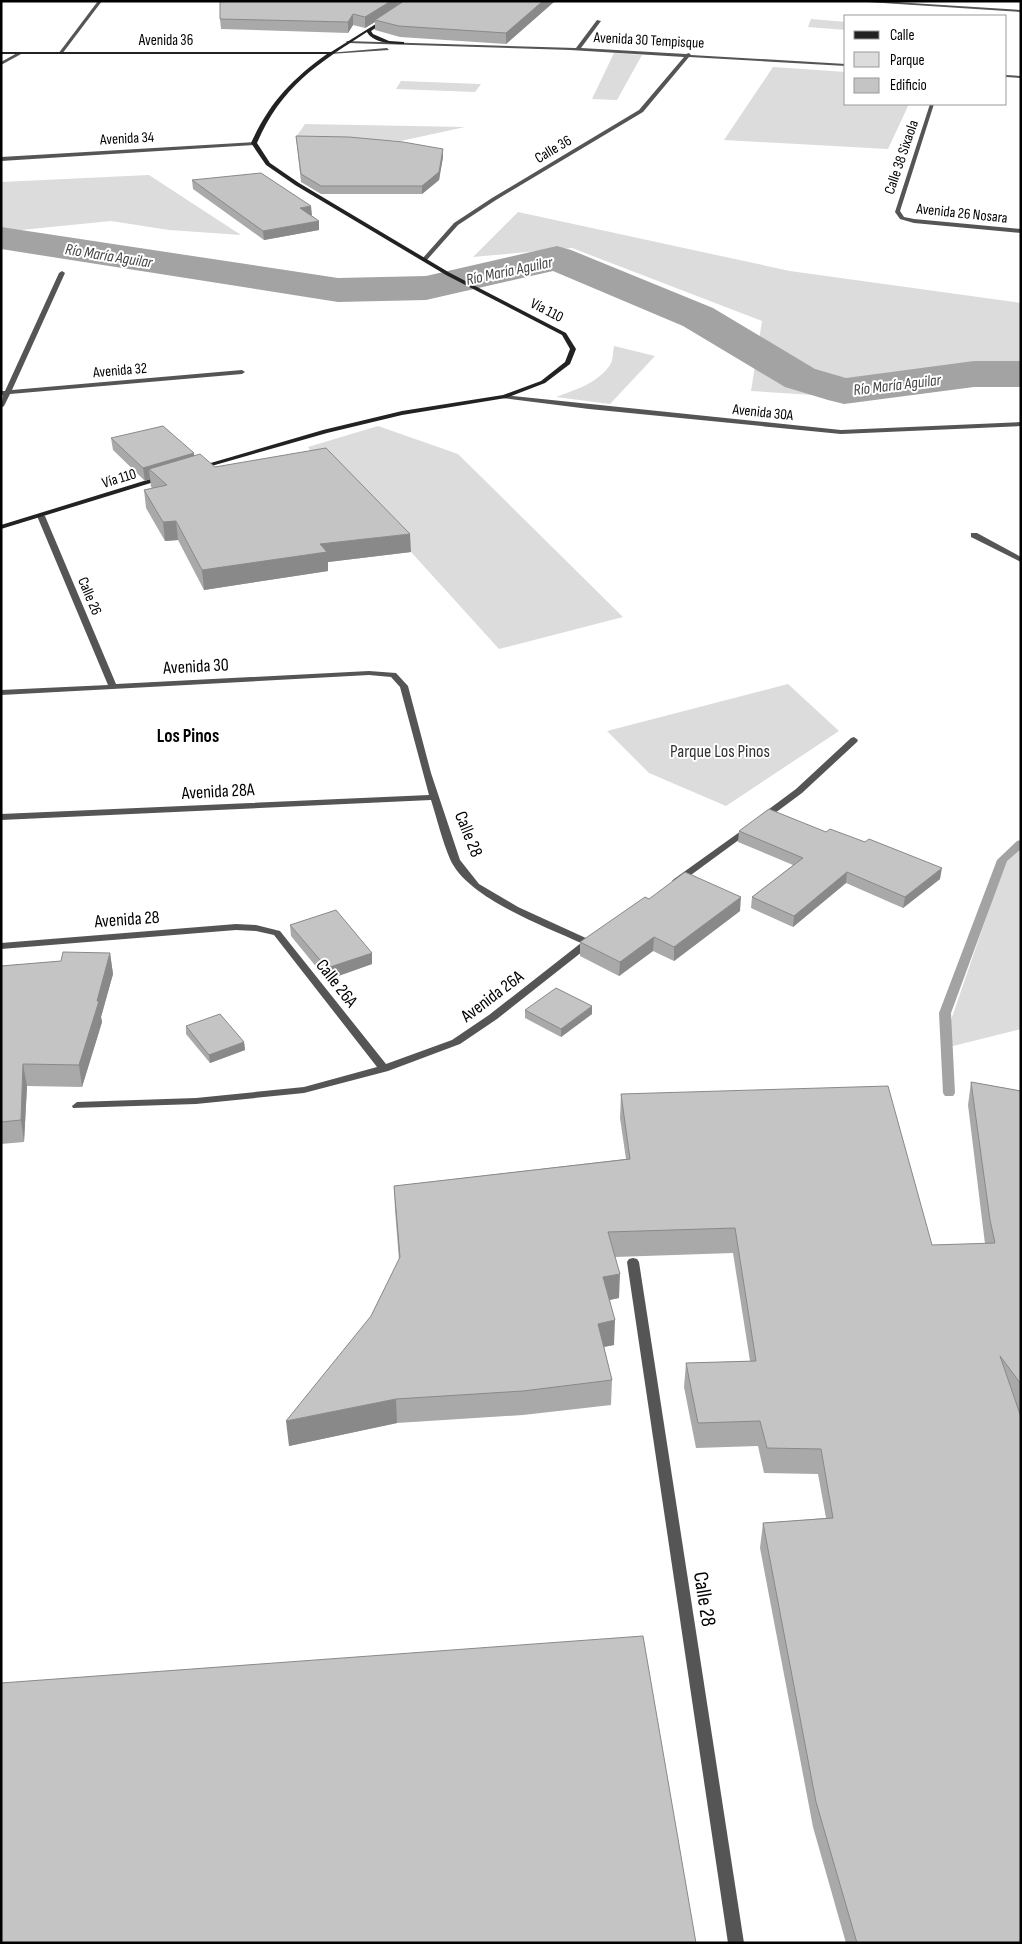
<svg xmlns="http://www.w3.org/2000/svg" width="1022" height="1944" font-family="'Sofia Sans Condensed',sans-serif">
<rect width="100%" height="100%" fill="#fff"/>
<g fill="#dcdcdc">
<path d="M811,19L846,22V30L808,27Z"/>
<path d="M614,53L642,55L617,100L592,99Z"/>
<path d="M773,67L846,72V104H909L888,149L724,140Z"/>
<path d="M401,81L481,84L475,92L396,89Z"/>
<path d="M305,124L465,127L401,141L296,137Z"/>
<path d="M149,175L241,235L169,230L111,221L1,232V182Z"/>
<path d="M518,212L790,271L1021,303V383L844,397L751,391L762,321L572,248L473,257Z"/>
<path d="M614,346L655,356L610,404L556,397C575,390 598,383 610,365C613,361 613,352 614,346Z"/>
<path d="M378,426L458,454L623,617L499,649L411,552L314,457L308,447Z"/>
<path d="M788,684L839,731L726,806L649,773L607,731Z"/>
<path d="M1021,847V1029L941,1049L1006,860Z"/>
</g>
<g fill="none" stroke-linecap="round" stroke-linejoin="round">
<path fill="#a3a3a3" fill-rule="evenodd" d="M1021,840V849L1007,861L951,1013L955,1093L953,1096H945L943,1093L939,1013L997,860L1017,841Z"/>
<path fill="#a3a3a3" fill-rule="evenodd" d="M1,227L338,278L426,276L557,246L571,250L713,308L815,369L846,378L974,361H1021V387H974L844,404L828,400L785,387L683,326L553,271L426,300L338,302L1,249Z"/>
<g fill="#555" fill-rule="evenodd">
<path d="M98,1H102L62,54H58Z"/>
<path d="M852,1H879L1021,10V12Z"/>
<path d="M597,20L601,21L581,48L686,54L689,53L691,55L846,64V66L689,57L643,112L496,200L458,225L426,261H422V259L454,223L492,198L639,110L684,57L570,50L348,43L346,41L576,48Z"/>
<path d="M387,48L389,50L330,54L328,53Z"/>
<path d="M19,52L23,53L1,65V62Z"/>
<path d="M1006,75L1021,76V78L1006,77Z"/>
<path d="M930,104H934L900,211L904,217L914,219L1021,229V233L914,223L900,219L895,212Z"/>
<path d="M256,142L254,145L1,161V157Z"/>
<path d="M62,271L65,273L12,390L242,370L245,372L242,374L10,394L4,406L1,408L3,395H1V391H5L59,273Z"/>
<path d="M504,395L841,430L1021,422V426L841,434L589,409L502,398L501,397Z"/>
<path d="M38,514L45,516L116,684L369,671L396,673L408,686L431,773L460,860L479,884L518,907L588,939L592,940L594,942L592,944L497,1019L460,1044L388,1071L304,1093L196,1104L73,1108L72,1106L77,1102L196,1098L304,1087L377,1067L274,935L256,931L236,930L1,949V943L236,924L256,925L280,931L386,1064L452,1040L489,1015L581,943C544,926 467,898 450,859C442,840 437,819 431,800L1,820V814L429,795L400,687L391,677L369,675L1,695V690L108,685L37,516Z"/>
<path d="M971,533H977L1021,557V562L971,537Z"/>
<path d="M854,737L858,740L857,742L802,793L767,819H761L759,817L761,815L796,789L851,738Z"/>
<path d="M748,826L751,827L753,829L751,831L680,883H674L672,881L674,879Z"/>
<path d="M633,1258L637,1259L639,1262L744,1943H728L627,1262L629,1259Z"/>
</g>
<g fill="#222" fill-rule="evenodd">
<path d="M387,17L389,19L371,31L373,34L389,41L404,42V44C393,44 373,43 367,32C317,64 281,87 257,143L270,163L299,183L450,273L566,333L576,349L570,364L545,383L506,398L402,415L327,433L201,469H197V467L323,430L402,411L503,395L541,381L565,362L570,349L562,335L446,275L295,185L266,165L251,143C270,102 291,80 327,54H1V52H331Z"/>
<path d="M160,476L167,478L1,529V525Z"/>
</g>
</g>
<g fill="#a9a9a9">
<path d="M220,1H555L506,44L400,37L375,30V22L365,28L353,25L348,33L221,29L220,19Z"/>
<path d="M296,136L443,149V157L439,180L422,194H321L301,182Z"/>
<path d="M192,180L312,215H311L319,221V230L264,240L193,189Z"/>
<path d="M111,438L194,453V456L215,467L411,552L328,562V571L204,590L178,540L165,541L146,508L144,490L152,488L151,487L150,479L145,481L113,450Z"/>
<path d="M739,831L940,879L903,908L846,883L793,927L751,908L752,897L793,865L738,842Z"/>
<path d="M740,911L674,961L653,951L619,976L580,956V942Z"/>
<path d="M290,925L372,964L327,980L291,936Z"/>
<path d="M110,953L113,974L101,1017L102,1022L82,1087L27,1086L24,1142L1,1144V966L61,961Z"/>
<path d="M525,1010L592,1014L561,1037L525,1018Z"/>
<path d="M186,1026L244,1042L245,1050L210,1063L186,1034Z"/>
<path d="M971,1082L1021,1091V1415L1020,1414L1021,1943H846L813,1827L760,1548L763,1523L826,1518L818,1474L764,1473L758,1446L696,1448L684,1387L686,1363L750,1361L733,1253L615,1257L619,1298L610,1300L614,1345L604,1347L612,1380L611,1405L523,1415L397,1423L289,1446L371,1316L399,1260L395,1210L394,1186L626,1159L620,1118L621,1094L932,1245L985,1244L968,1105Z"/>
</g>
<g fill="#898989">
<path d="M391,1H409L375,20V22L365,28V17Z"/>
<path d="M543,1H555L506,44V33Z"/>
<path d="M353,14V25L348,33V22Z"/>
<path d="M443,149V157L439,180L422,194V186Z"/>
<path d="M311,206L312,215L300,217V208Z"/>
<path d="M319,221V230L264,240L263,231Z"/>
<path d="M194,453L195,466L149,469L150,479L145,481L143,468Z"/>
<path d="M176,521L178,540L165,541L163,522Z"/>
<path d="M410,534L411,552L328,562V571L204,590L202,570L320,544Z"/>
<path d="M942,868L940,879L903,908L905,897Z"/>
<path d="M847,872L846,883L793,927L794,916Z"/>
<path d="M741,897L740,911L674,961V947Z"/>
<path d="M654,937L653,951L619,976L620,962Z"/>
<path d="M110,953L113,974L101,1017L102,1022L82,1087L79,1065Z"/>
<path d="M372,953V964L327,980V968Z"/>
<path d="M592,1006V1014L561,1037V1029Z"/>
<path d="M244,1042L245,1050L210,1063L209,1055Z"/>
<path d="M23,1064L27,1086L24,1142L21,1120Z"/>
<path d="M620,1274L619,1298L603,1301V1277Z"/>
<path d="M615,1320L614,1345L597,1348L598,1324Z"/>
<path d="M396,1399L397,1423L289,1446L286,1421Z"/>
</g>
<g fill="#c4c4c4" stroke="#898989">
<path d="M220,1H391L365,17L353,14L348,22L220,19Z"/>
<path d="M404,1H543L506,33L399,26L375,20Z"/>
<path d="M296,136L349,137L403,142L443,149L439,172L422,186H321L301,174Z"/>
<path d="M261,173L311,206L300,208L319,221L263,231L192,180Z"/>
<path d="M163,426L194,453L143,468L111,438Z"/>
<path d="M326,448L410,534L320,544L327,552L202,570L176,521L163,522L144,490L167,485L149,469L200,454L215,467Z"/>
<path d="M769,809L826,832L830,829L865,842L869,839L942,868L905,897L847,872L794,916L752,897L803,858L739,831Z"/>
<path d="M685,872L741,897L674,947L654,937L620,962L580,942L645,897L649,899Z"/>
<path d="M336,910L372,953L327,968L290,925Z"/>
<path d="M63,952L110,953L97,1001H99L79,1065L23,1064L21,1120L1,1122V966L61,961Z"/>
<path d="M556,988L592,1006L561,1029L525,1010Z"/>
<path d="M220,1014L244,1042L209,1055L186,1026Z"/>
<path d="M971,1082L1021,1091V1384L1000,1356L1021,1417V1943H857L816,1802L763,1523L833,1518L821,1449L767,1448L760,1421L698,1423L686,1363L756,1361L735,1228L608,1232L620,1274L603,1277L615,1320L598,1324L612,1380L523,1391L396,1399L286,1421L371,1316L400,1257L394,1186L630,1159L621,1094L888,1086L932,1245L995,1243L990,1220Z"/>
<path d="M643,1636L696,1943H1V1683Z"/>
</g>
<g text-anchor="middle" stroke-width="4" stroke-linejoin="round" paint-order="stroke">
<g font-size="15" fill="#000" stroke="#fff">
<text x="166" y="45">Avenida 36</text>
<text transform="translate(649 40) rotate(3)" y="5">Avenida 30 Tempisque</text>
<text transform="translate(127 138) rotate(-3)" y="5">Avenida 34</text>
<text transform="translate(553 149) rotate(-31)" y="5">Calle 36</text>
<text transform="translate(901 157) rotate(-71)" y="5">Calle 38 Sixaola</text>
<text transform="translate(962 213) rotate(6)" y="5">Avenida 26 Nosara</text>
<text transform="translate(547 310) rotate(27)" y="5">Vía 110</text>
<text transform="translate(120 370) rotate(-5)" y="5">Avenida 32</text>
<text transform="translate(763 412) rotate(6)" y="5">Avenida 30A</text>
<text transform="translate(119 478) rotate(-17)" y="5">Vía 110</text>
<text transform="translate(90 596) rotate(67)" y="5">Calle 26</text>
</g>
<g font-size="16" font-style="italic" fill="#444" stroke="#fff">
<text transform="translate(109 255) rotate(9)" y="6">Río María Aguilar</text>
<text transform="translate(509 270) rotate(-12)" y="6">Río María Aguilar</text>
<text transform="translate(897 384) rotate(-7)" y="6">Río María Aguilar</text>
</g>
<g font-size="18" fill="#000" stroke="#fff">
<text transform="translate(196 666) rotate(-3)" y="6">Avenida 30</text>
<text transform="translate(218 791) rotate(-3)" y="6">Avenida 28A</text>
<text transform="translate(469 834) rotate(68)" y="6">Calle 28</text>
<text transform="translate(127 919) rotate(-4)" y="6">Avenida 28</text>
<text transform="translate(337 983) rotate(52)" y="6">Calle 26A</text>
<text transform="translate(492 996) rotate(-37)" y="6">Avenida 26A</text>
</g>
<g font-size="18" fill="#333" stroke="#fff">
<text x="720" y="757">Parque Los Pinos</text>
</g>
<g font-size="19" font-weight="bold" fill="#000" stroke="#fff">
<text x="188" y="742">Los Pinos</text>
</g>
<g font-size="21" fill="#000" stroke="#fff">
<text transform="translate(705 1599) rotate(81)" y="7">Calle 28</text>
</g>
</g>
<rect width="1022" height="1944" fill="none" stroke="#000000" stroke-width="5"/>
<rect x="844" y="15" width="162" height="90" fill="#ffffff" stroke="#999999"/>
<rect x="854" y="31" width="25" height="8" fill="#222222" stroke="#999999"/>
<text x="890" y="40" font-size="15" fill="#000000">Calle</text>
<rect x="854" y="52" width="25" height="15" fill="#dcdcdc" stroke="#999999"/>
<text x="890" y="65" font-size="15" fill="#000000">Parque</text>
<rect x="854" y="78" width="25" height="15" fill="#c4c4c4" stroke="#999999"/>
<text x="890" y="90" font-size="15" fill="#000000">Edificio</text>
</svg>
